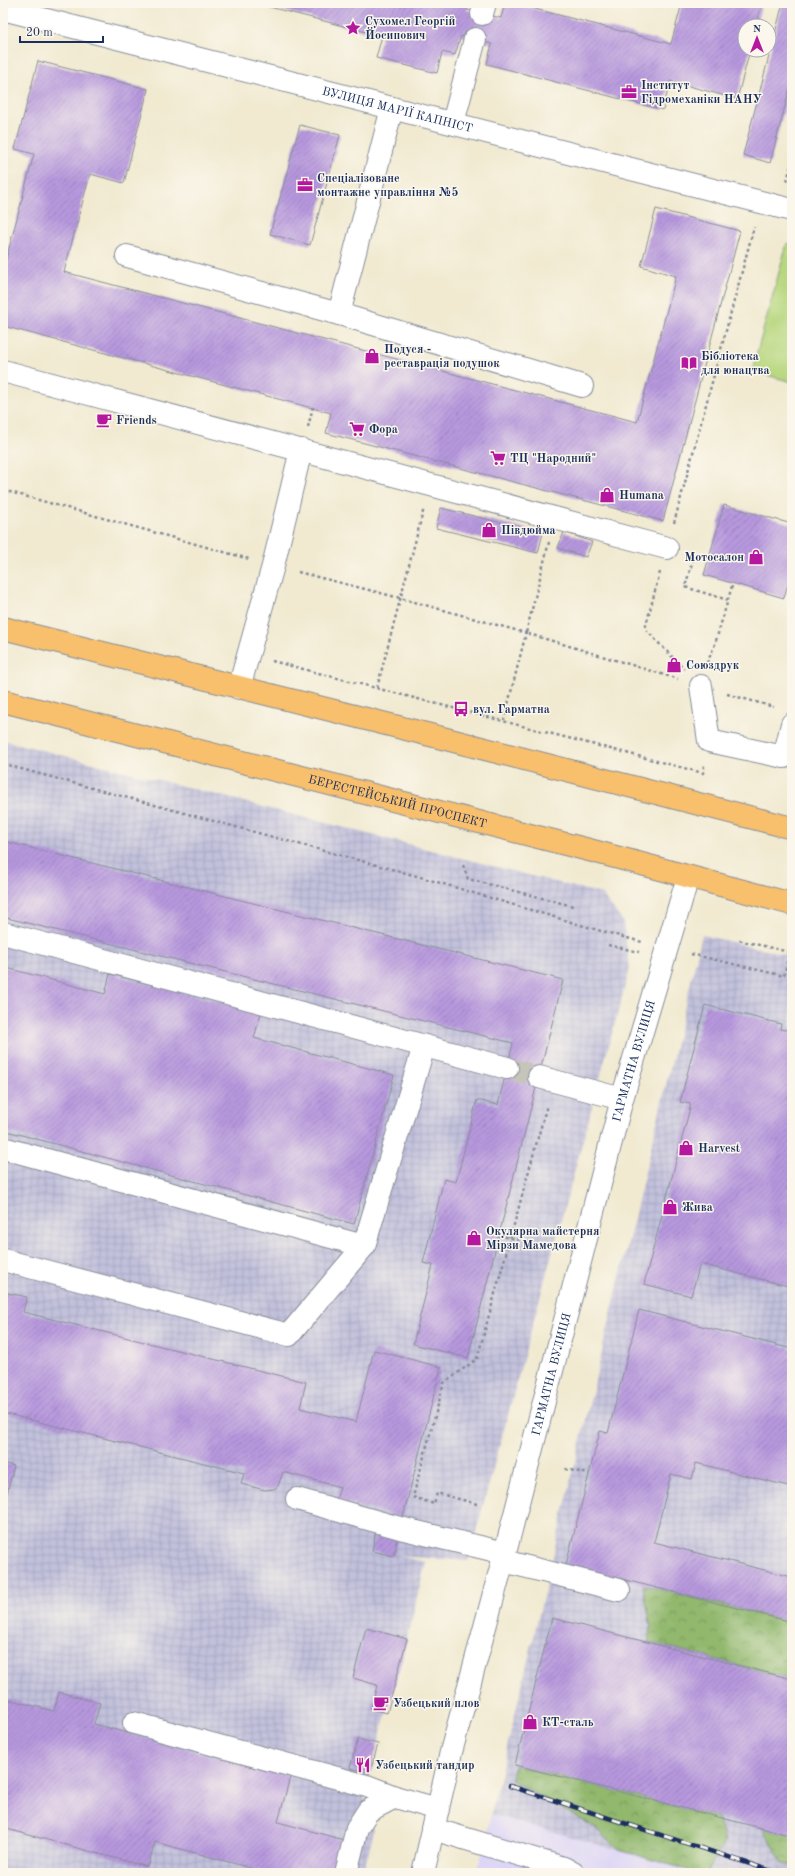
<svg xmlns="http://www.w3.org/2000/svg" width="795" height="1876" font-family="'Old Standard TT',serif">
<defs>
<pattern id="industrial-grid" width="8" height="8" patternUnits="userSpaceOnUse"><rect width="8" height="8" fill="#c2c1dc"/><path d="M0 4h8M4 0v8" fill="none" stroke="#a6a6bf"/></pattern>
<pattern id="forest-crowns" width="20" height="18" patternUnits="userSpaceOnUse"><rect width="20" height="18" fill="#91b86d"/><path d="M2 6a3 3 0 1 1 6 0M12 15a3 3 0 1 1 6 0" fill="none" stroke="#76965d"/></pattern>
<pattern id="building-hatch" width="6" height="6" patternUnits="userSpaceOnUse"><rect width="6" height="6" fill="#b798de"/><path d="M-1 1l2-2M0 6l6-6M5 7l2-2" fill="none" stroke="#947cb7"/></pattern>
</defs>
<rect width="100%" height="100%" fill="#fbf7ec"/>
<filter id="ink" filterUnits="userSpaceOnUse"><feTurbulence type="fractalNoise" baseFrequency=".025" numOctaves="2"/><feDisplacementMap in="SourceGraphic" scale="8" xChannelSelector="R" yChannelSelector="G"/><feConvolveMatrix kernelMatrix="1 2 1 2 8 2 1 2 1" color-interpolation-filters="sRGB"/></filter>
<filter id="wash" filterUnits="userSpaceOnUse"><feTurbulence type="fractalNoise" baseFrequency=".012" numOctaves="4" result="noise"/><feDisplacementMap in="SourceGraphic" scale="16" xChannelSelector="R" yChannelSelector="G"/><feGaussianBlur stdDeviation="0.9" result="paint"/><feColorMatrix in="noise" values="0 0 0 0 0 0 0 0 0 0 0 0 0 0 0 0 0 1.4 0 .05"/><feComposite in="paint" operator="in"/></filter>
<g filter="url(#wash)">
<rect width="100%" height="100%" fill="#f1ead1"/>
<path fill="#ddd5f6" d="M491,1814L502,1816L698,1873H477Z"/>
<g fill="url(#industrial-grid)">
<path d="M3,740L602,894L623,922L630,968L468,1561L398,1556L426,1562L394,1689L383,1725L364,1797L374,1830L363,1873H3Z"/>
<path d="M702,935L792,956V1873H698L491,1814Z"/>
</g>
<g fill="url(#forest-crowns)" stroke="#567466">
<path d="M643,1585L792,1622V1679L648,1642L651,1628Z"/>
<path d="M515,1765L718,1817L725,1842L706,1873H698L619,1850L594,1827L511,1780Z"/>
<path d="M762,1828L792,1836V1866L783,1864Z"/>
</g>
<path fill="#b7d77e" stroke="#69836e" d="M787,243L792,245V382L752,371Z"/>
<g id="blocks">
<g fill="url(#building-hatch)">
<path d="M254,3H469L467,10L501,18L505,3H512L671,44L682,3H762L756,26H745V50H750L737,99L670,81L663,110L487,64L492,44L461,36L455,55L442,52L437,73L376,58L382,36Z"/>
<path d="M783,3H792V80L770,163L743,155Z"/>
<path d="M38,61L148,89L124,183L90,174L64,272L637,422L676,276L641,266L656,209L740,231L663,521L326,433L331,413L3,326V271L34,154L15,149Z"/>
<path d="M300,125L340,135L310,245L270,234Z"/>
<path d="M724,505L792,524V569L784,598L704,575Z"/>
<path d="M441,508L543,533L538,553L436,528Z"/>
<path d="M564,532L592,542L586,557L558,548Z"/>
<path d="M3,841L563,980L468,1358L413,1344L433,1265L423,1263L444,1179L456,1182L477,1100L498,1105L513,1043L3,917Z"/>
<path d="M3,967L105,994L110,974L261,1013L254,1038L394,1075L354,1224L3,1130Z"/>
<path d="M705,1005L781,1024L780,1029L792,1031V1287L700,1264L691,1296L644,1284L691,1104L680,1102Z"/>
<path d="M3,1292L27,1297L23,1312L306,1382L300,1408L356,1422L374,1350L441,1367L403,1517L336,1500L340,1487L283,1472L278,1486L274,1489L265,1490L241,1484L244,1473L3,1413Z"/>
<path d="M639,1310L792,1349V1487L696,1463L692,1479L671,1474L654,1542L792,1577V1622L566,1565L600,1431L608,1433Z"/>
<path d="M3,1463L14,1466L4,1505H3Z"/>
<path d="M376,1530L398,1535L394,1556L372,1551Z"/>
<path d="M552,1618L792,1679V1836L515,1765Z"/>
<path d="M366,1628L407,1639L387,1713L371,1709L377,1685L353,1678Z"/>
<path d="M59,1692L100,1703L94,1724L290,1777L278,1822L344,1840L335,1873H269L155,1842L148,1867L3,1828V1698L54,1711Z"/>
<path d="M358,1739L378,1744L370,1773L350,1768Z"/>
</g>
</g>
</g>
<g filter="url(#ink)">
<use href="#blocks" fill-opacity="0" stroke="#868c98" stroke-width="1"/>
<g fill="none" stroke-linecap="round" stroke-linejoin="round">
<path stroke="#c6c5ba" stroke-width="22" stroke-dasharray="22 11" stroke-linecap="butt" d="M507,1068L539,1077"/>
<defs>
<g id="minor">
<path id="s1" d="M3,9L792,210"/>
<path d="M482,14L485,3"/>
<path d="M453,123L475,39"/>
<path d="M127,256L339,314L582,386"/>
<path d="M339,314L392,108"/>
<path d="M3,371L667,548"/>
<path d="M701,686L709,741L784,757L792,724"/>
<path d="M239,688L273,566L301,450"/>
<path d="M3,933L507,1068"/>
<path d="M539,1077L622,1099"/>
<path d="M3,1148L364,1246"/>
<path d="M3,1260L289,1335L364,1246L424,1046"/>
<path d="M297,1499L400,1528L505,1553"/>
<path d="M503,1561L619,1590"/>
<path d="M134,1723L367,1786L395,1797"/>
<path d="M433,1829L564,1868L573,1873"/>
<path d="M346,1873L357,1828L368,1811L395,1797L438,1809"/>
<path id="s2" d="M423,1873L451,1752L505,1553L622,1099L688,877"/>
</g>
<g id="major">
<path d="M3,628L450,740L792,828"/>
<path id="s3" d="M3,701L589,850L792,904"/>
</g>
</defs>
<use href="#minor" stroke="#868c98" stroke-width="24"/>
<use href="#major" stroke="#868c98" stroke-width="24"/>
<g stroke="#868c98" stroke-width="2.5" stroke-dasharray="3 3" stroke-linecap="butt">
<path d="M787,181L792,161"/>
<path d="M308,427L313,407"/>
<path d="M3,490L249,559"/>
<path d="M674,523L754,227"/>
<path d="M549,542L526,633L678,679"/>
<path d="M691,555L694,556L685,587L728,600"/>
<path d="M298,572L400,598L526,633L504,720"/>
<path d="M660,572L645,629L684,669"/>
<path d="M272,661L703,773L704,765"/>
<path d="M707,663L715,644L732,586"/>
<path d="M377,688L424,508"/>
<path d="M727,694L774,707"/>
<path d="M3,764L417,876L601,931L642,942"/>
<path d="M463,865L468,879L573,906"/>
<path d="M608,945L639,952"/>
<path d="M691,954L784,976L789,952L738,940"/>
<path d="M499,1235L547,1247"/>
<path d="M565,1469L589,1474"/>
<path d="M477,1504L437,1493L434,1504L413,1497L444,1383L477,1359L547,1105"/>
</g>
<use href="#minor" stroke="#fff" stroke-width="22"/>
<use href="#major" stroke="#f8bf6c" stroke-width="22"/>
<defs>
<path id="rail" d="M510,1786L778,1873"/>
</defs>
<use href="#rail" stroke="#1b2f5e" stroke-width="4.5"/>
<use href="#rail" stroke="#fbf7ec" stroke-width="3" stroke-dasharray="9" stroke-linecap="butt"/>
</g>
</g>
<defs>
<symbol id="sight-bare" viewBox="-9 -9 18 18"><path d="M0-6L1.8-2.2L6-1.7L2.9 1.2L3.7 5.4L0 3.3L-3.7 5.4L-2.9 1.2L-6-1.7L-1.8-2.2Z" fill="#b5179e" stroke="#fbf7ec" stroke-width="2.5" paint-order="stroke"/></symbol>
<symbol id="office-bare" viewBox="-9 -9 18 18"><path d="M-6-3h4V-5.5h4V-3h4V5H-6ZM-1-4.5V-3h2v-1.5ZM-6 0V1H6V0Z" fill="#b5179e" stroke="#fbf7ec" stroke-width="2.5" paint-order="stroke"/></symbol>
<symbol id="shop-bare" viewBox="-9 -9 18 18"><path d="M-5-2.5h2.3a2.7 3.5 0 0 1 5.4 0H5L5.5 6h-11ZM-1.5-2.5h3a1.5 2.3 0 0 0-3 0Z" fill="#b5179e" stroke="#fbf7ec" stroke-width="2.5" paint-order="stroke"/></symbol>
<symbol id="library-bare" viewBox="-9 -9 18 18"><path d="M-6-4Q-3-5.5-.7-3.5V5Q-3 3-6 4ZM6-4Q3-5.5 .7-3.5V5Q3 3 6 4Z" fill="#b5179e" stroke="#fbf7ec" stroke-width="2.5" paint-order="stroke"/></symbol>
<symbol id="cafe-bare" viewBox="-9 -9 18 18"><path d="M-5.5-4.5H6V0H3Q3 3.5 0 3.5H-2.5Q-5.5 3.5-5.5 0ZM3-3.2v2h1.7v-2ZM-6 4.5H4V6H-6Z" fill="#b5179e" stroke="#fbf7ec" stroke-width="2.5" paint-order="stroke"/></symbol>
<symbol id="supermarket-bare" viewBox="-9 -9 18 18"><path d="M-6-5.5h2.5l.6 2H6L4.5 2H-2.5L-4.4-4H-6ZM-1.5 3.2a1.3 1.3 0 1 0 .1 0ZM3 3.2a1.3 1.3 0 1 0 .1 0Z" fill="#b5179e" stroke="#fbf7ec" stroke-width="2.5" paint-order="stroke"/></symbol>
<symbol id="bus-bare" viewBox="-9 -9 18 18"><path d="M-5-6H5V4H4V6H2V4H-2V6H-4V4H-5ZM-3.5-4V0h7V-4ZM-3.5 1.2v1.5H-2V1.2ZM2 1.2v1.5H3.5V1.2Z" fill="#b5179e" stroke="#fbf7ec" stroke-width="2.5" paint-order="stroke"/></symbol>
<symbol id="restaurant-bare" viewBox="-9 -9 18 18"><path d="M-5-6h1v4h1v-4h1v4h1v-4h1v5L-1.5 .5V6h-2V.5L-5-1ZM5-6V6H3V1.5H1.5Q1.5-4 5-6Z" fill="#b5179e" stroke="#fbf7ec" stroke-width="2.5" paint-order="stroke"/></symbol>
</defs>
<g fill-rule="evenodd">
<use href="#sight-bare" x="342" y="17" width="22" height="22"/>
<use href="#office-bare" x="618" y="81" width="22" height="22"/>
<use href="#office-bare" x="294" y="174" width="22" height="22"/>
<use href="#shop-bare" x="361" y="345" width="22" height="22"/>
<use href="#library-bare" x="678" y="352" width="22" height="22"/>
<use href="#cafe-bare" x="93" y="409" width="22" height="22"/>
<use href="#supermarket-bare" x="346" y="418" width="22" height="22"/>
<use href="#supermarket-bare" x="487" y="447" width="22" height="22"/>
<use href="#shop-bare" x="596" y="484" width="22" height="22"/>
<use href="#shop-bare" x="478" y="519" width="22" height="22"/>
<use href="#shop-bare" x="745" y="546" width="22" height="22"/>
<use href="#shop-bare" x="663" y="654" width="22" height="22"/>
<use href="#bus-bare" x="450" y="698" width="22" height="22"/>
<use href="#shop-bare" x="675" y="1137" width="22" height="22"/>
<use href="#shop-bare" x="659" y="1196" width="22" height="22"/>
<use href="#shop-bare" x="463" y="1227" width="22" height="22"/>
<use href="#cafe-bare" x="370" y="1692" width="22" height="22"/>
<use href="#shop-bare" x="519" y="1711" width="22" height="22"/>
<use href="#restaurant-bare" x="352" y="1754" width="22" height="22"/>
</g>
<g text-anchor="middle" stroke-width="3" stroke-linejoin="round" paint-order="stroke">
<g font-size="12" font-weight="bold" fill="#1b2f5e" stroke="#fbf7ec" text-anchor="start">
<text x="365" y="25">Сухомел Георгій<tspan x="365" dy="14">Йосипович</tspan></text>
<text x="641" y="89">Інститут<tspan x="641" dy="14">Гідромеханіки НАНУ</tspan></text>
<text x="317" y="182">Спеціалізоване<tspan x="317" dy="14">монтажне управління №5</tspan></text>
<text x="384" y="353">Подуся -<tspan x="384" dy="14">реставрація подушок</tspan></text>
<text x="701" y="360">Бібліотека<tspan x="701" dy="14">для юнацтва</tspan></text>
<text x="116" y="424">Friends</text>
<text x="369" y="433">Фора</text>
<text x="510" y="462">ТЦ "Народний"</text>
<text x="619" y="499">Humana</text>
<text x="501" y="534">Півдюйма</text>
<text x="744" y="561" text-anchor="end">Мотосалон</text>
<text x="686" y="669">Союздрук</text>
<text x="473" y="713">вул. Гарматна</text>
<text x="698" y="1152">Harvest</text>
<text x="682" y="1211">Жива</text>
<text x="486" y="1235">Окулярна майстерня<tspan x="486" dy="14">Мірзи Мамедова</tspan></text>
<text x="393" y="1707">Узбецький плов</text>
<text x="542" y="1726">КТ-сталь</text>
<text x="375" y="1769">Узбецький тандир</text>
</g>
<g font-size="12" fill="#1b2f5e" stroke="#fbf7ec">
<text dy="4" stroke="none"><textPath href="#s1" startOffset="407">ВУЛИЦЯ МАРІЇ КАПНІСТ</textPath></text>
<text dy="4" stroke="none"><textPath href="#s3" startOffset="407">БЕРЕСТЕЙСЬКИЙ ПРОСПЕКТ</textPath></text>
<text dy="4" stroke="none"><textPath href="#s2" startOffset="839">ГАРМАТНА ВУЛИЦЯ</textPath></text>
<text dy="4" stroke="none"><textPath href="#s2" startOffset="515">ГАРМАТНА ВУЛИЦЯ</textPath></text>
</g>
</g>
<rect width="795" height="1876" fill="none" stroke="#fbf7ec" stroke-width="16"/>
<g transform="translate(757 38)"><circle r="19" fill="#fbf7ec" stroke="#a1a7b3"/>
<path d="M0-3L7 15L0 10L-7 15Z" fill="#b5179e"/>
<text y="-6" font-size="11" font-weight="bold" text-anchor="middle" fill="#1b2f5e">N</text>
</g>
<path d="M20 36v6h83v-6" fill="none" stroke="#1b2f5e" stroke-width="2"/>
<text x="26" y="36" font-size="12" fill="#1b2f5e" stroke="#fbf7ec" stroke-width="3" paint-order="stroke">20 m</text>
</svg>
